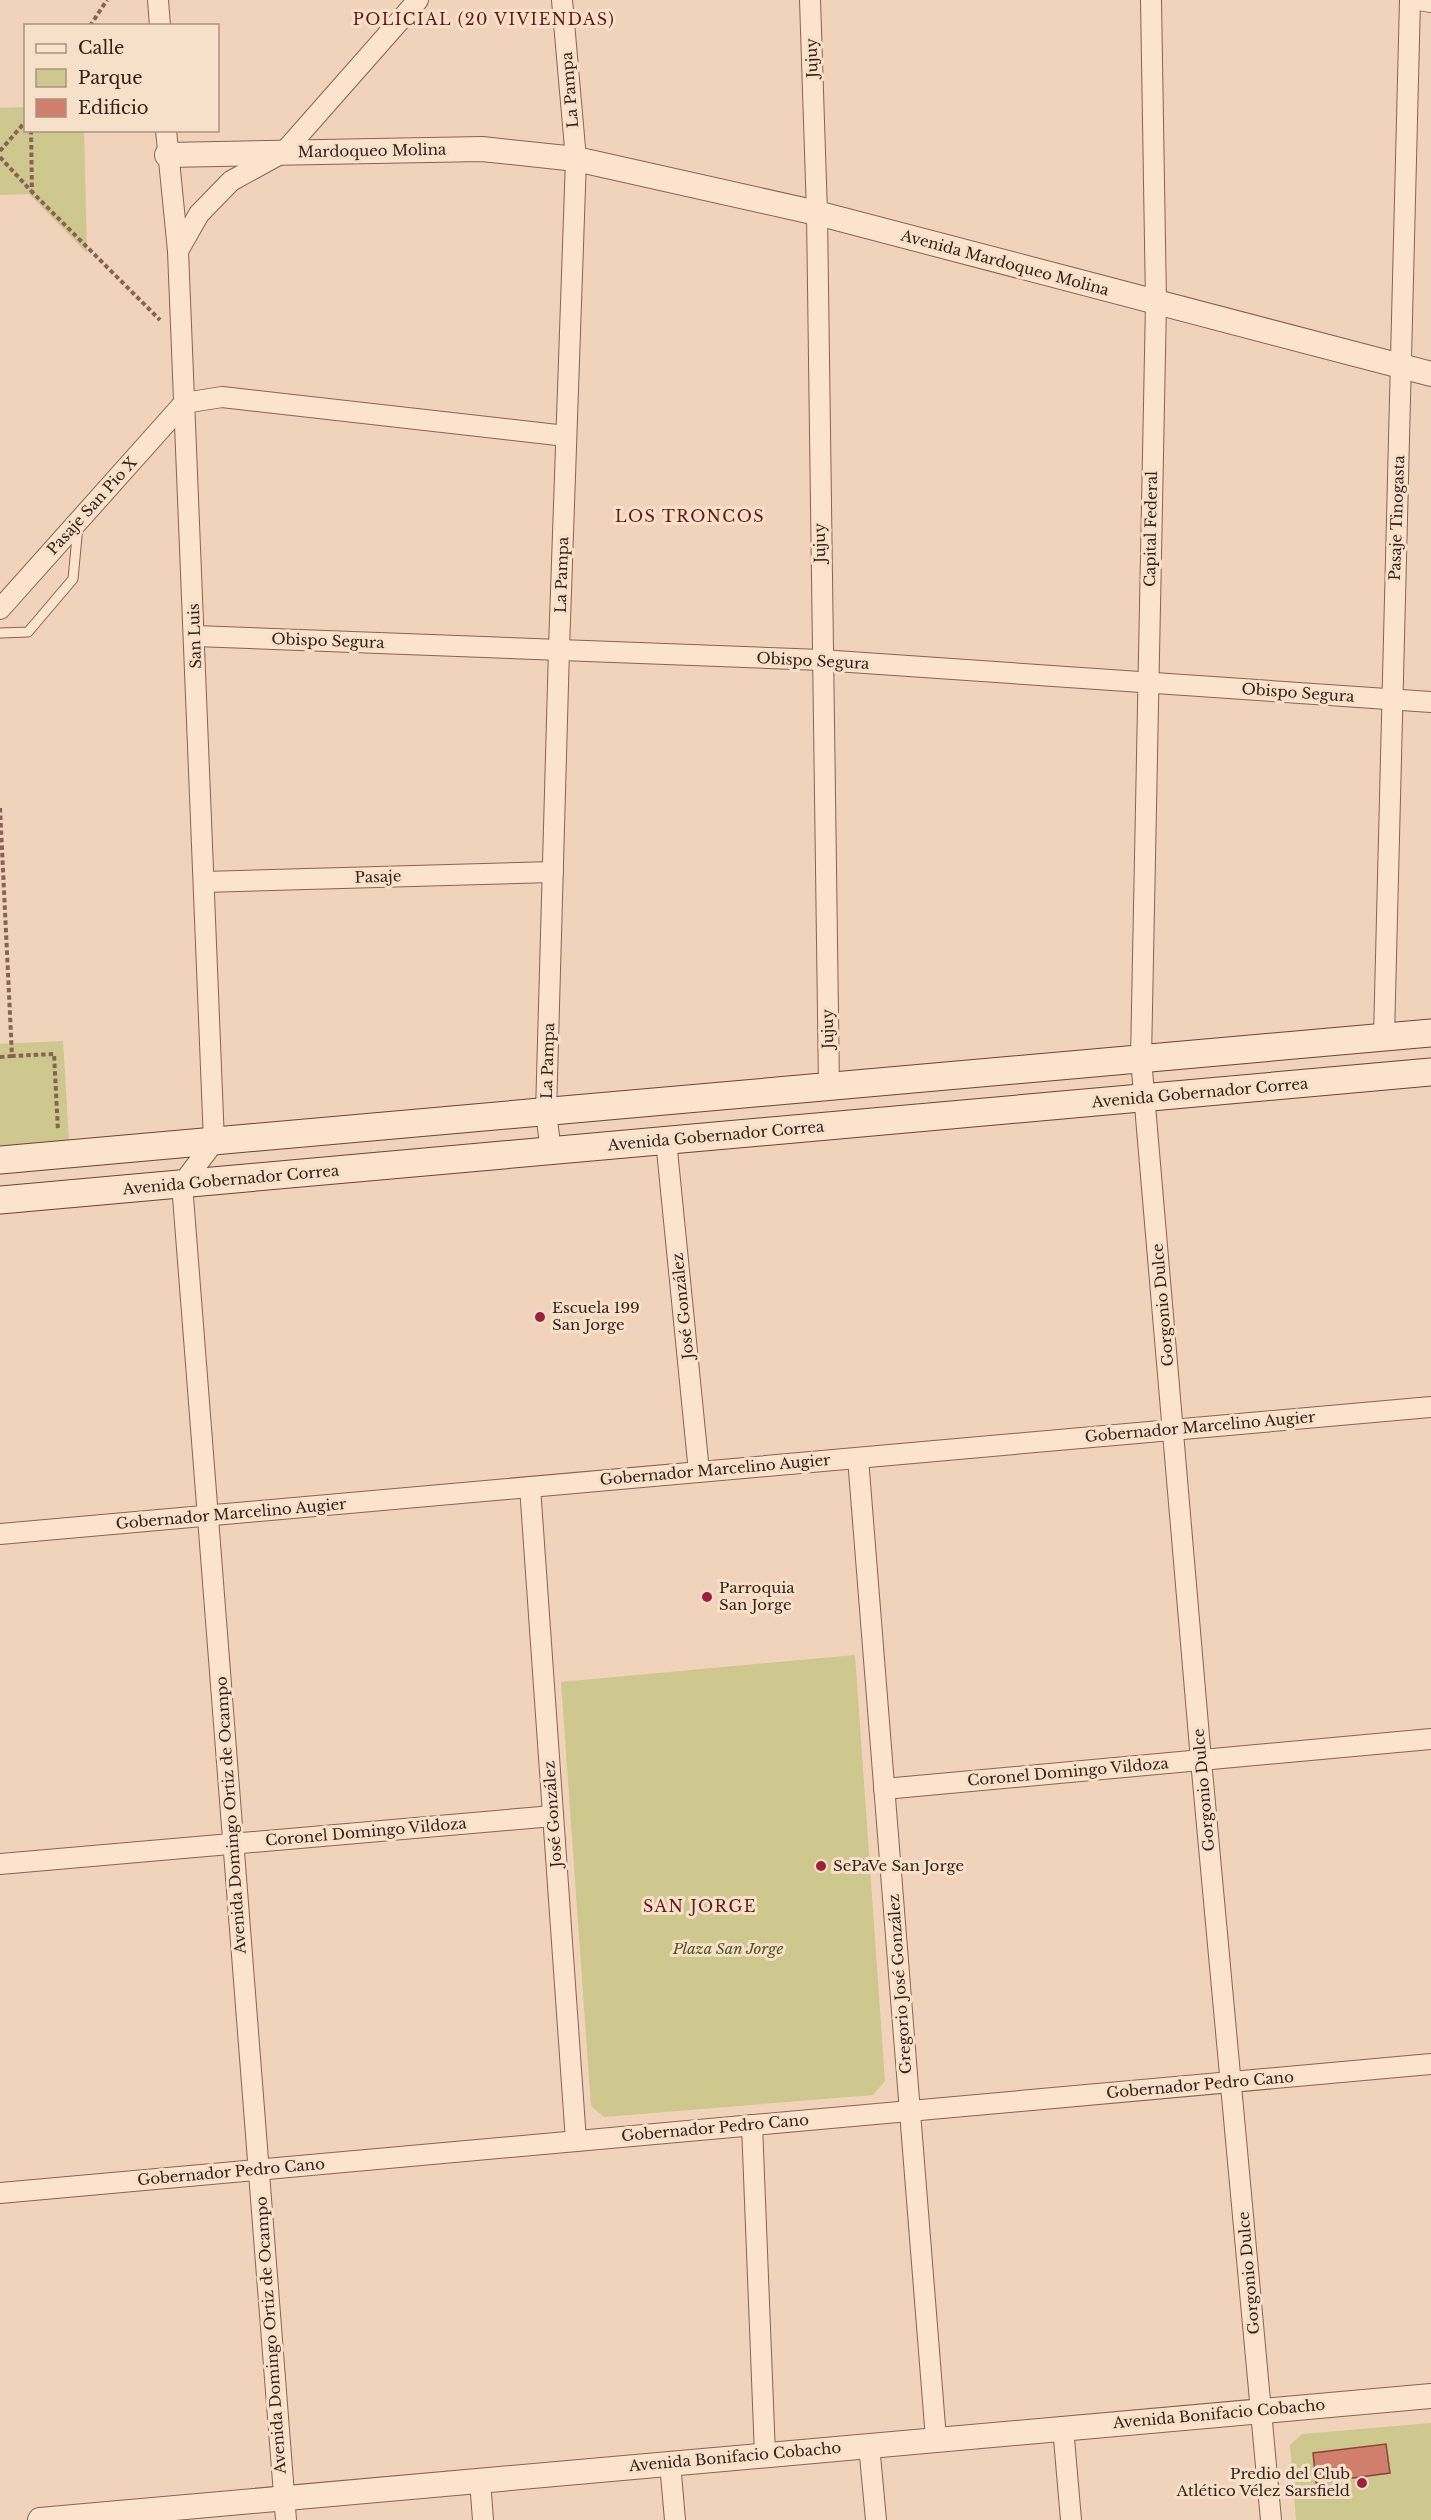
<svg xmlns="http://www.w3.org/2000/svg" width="1431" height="2520" font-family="'Libre Baskerville',serif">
<rect width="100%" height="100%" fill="#f0d3ba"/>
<g fill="#cec78e">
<path d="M25,107L26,130L84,131L87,253L29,194L0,195V108Z"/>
<path d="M63,1041L69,1141L0,1147V1044Z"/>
<path d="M855,1655L885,2081L873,2095L604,2117L591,2106L561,1682Z"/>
<path d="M1431,2423V2520H1296L1290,2445L1302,2434Z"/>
</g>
<path fill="#d17f6d" stroke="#884538" stroke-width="1.5" d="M1386,2444L1390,2473L1316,2483L1313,2453Z"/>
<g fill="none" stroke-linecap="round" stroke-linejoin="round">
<defs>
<path id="service" d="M0,633L28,632L73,579L78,526"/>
<g id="minor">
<path d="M158,0L160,26"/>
<path d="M810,0L817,213L829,1087"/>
<path d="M1151,0L1156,303L1141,1059L1201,1760L1271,2520"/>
<path d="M1418,0L1431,2"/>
<path d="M166,130L178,251L214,1142L182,1184L286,2520"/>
<path d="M178,251L199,214L231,181L284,152L418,0"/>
<path d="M0,609L184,403L222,397L566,436"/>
<path d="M195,636L821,660L1431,702"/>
<path d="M204,882L553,872"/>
<path d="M1384,1037C1391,691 1403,346 1410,0"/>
<path d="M666,1140L699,1472"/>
<path d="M551,1151L546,1113L559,649L576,159L562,0"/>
<path d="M858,1458L936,2439"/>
<path d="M530,1487L576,2141"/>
<path d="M0,1534L1431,1407"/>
<path d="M884,1789L1431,1739"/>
<path d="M0,1864L553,1816"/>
<path d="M752,2125L765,2455"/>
<path d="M0,2193L1431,2064"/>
<path d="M1063,2427L1071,2520"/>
<path d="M869,2445L876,2520"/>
<path d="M670,2463L675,2520"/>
<path d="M480,2480L483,2520"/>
</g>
<g id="tertiary">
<path d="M167,155L482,149L576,159L817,213L1431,374"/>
<path d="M40,2520L1431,2396"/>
</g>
<g id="secondary">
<path d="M0,1160L1431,1033"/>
<path d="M0,1200L1431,1072"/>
</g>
</defs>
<use href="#service" stroke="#886353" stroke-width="11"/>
<use href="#minor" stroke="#886353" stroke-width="22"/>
<use href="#tertiary" stroke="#886353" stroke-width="26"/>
<use href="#secondary" stroke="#694437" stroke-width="29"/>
<g stroke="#886353" stroke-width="4" stroke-dasharray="4.5 3" stroke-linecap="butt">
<path d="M90,26L107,0"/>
<path d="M31,130L32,192L160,320"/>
<path d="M0,151L26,121"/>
<path d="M0,157L32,192"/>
<path d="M0,808L12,1056L54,1054L58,1131"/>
<path d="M0,1057L12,1056"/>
</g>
<use href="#service" stroke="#fbe3cd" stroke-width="9"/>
<use href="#minor" stroke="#fbe3cd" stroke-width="20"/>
<use href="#tertiary" stroke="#fbe3cd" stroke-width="24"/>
<use href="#secondary" stroke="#fbe3cd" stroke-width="27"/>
</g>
<g fill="#9a203d" stroke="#f7e0ca" stroke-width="2">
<circle cx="540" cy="1317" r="6"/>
<circle cx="707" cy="1597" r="6"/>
<circle cx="821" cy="1866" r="6"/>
<circle cx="1362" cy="2483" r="6"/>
</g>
<g text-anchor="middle" stroke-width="6" stroke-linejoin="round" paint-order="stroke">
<g font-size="15" fill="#352119" stroke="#f7e0ca">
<text transform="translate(812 58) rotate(-92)" y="5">Jujuy</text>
<text transform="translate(570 90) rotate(-95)" y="5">La Pampa</text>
<text transform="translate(372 151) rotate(-1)" y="5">Mardoqueo Molina</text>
<text transform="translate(1005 263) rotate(15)" y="5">Avenida Mardoqueo Molina</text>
<text transform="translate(92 506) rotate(-48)" y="5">Pasaje San Pio X</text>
<text transform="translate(1397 518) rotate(-88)" y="5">Pasaje Tinogasta</text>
<text transform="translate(1151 529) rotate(-89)" y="5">Capital Federal</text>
<text transform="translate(820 543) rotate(-91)" y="5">Jujuy</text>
<text transform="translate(562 575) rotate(-88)" y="5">La Pampa</text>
<text transform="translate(195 636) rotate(-92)" y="5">San Luis</text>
<text transform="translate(328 641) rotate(2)" y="5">Obispo Segura</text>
<text transform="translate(813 661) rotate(3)" y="5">Obispo Segura</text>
<text transform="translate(1298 693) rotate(4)" y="5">Obispo Segura</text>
<text transform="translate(378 877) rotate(-2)" y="5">Pasaje</text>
<text transform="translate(828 1029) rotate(-91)" y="5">Jujuy</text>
<text transform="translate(548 1061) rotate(-88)" y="5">La Pampa</text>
<text transform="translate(1200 1093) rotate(-5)" y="5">Avenida Gobernador Correa</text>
<text transform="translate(716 1136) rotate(-5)" y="5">Avenida Gobernador Correa</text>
<text transform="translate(231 1180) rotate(-5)" y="5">Avenida Gobernador Correa</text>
<text transform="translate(1163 1305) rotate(-95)" y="5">Gorgonio Dulce</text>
<text transform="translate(683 1306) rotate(-96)" y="5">José González</text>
<text transform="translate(1200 1427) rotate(-5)" y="5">Gobernador Marcelino Augier</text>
<text transform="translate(715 1470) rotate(-5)" y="5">Gobernador Marcelino Augier</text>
<text transform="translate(231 1514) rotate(-5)" y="5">Gobernador Marcelino Augier</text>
<text transform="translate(1068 1772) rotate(-5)" y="5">Coronel Domingo Vildoza</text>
<text transform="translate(1204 1790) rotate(-95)" y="5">Gorgonio Dulce</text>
<text transform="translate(553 1814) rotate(-94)" y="5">José González</text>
<text transform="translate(231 1815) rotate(-94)" y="5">Avenida Domingo Ortiz de Ocampo</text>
<text transform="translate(366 1832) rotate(-5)" y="5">Coronel Domingo Vildoza</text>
<text transform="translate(900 1984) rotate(-94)" y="5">Gregorio José González</text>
<text transform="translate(1200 2085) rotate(-5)" y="5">Gobernador Pedro Cano</text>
<text transform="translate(715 2128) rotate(-5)" y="5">Gobernador Pedro Cano</text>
<text transform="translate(231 2172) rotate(-5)" y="5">Gobernador Pedro Cano</text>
<text transform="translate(1249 2273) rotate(-95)" y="5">Gorgonio Dulce</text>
<text transform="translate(271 2335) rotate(-94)" y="5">Avenida Domingo Ortiz de Ocampo</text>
<text transform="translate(1219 2414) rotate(-5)" y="5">Avenida Bonifacio Cobacho</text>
<text transform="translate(735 2457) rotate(-5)" y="5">Avenida Bonifacio Cobacho</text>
</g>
<g font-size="15" fill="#352119" stroke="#f7e0ca" text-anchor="start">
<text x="552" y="1313">Escuela 199<tspan x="552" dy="17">San Jorge</tspan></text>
<text x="719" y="1593">Parroquia<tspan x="719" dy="17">San Jorge</tspan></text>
<text x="833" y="1871">SePaVe San Jorge</text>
<text x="1350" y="2479" text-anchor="end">Predio del Club<tspan x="1350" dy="17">Atlético Vélez Sarsfield</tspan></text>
</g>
<g font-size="15" font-style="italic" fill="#52531f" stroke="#f7e0ca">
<text x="728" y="1954">Plaza San Jorge</text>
</g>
<g font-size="16" letter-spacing="1.5" fill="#651618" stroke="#f7e0ca">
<text x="484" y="25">POLICIAL (20 VIVIENDAS)</text>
<text x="690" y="522">LOS TRONCOS</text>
<text x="700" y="1912">SAN JORGE</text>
</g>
</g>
<rect x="24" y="24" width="195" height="108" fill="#f7e0ca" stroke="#a99483" stroke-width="1.5"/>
<rect x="36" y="44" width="30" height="9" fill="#fbe3cd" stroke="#a99483" stroke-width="1.5"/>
<text x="78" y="54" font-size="18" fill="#352119">Calle</text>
<rect x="36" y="69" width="30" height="18" fill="#cec78e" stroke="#a99483" stroke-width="1.5"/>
<text x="78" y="84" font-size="18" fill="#352119">Parque</text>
<rect x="36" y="99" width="30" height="18" fill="#d17f6d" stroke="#a99483" stroke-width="1.5"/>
<text x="78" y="114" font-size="18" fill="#352119">Edificio</text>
</svg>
